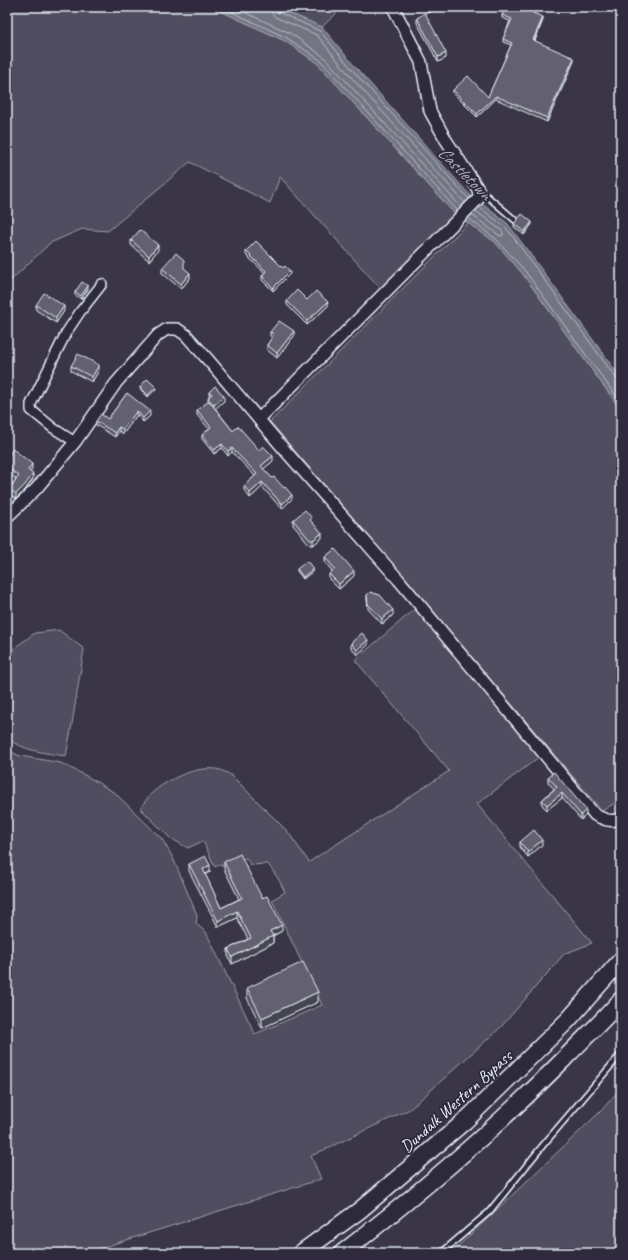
<svg xmlns="http://www.w3.org/2000/svg" width="628" height="1260" font-family="Caveat,sans-serif">
<rect width="100%" height="100%" fill="#3a3648"/>
<filter id="ink" filterUnits="userSpaceOnUse"><feTurbulence type="fractalNoise" baseFrequency=".025" numOctaves="2"/><feDisplacementMap in="SourceGraphic" scale="8" xChannelSelector="R" yChannelSelector="G"/><feConvolveMatrix kernelMatrix="1 2 1 2 8 2 1 2 1" color-interpolation-filters="sRGB"/></filter>
<g filter="url(#ink)">
<g fill="#504e5f" stroke="#9ca0ac">
<path d="M7,7H212L285,41L317,63L455,214L381,289L280,177L270,203L190,162L108,231L82,229L50,243L7,284Z"/>
<path d="M275,7H343L322,27Z"/>
<path d="M468,223L495,242L522,273L621,410V799L602,811L416,591L270,422Z"/>
<path d="M416,608L539,757L477,804L592,943L564,954L501,1027L410,1109L311,1156L321,1179L85,1253H7V750L20,756L61,763L90,778L115,793L162,839L173,858L197,915L196,924L206,932L255,1034L322,1005L272,900L285,892L279,880L268,864L251,865L246,858L223,867L221,864L215,867L203,841L188,848L170,838L140,808C144,804 147,798 151,794C166,779 205,761 225,772C228,773 231,775 233,777L288,832L309,862L449,771L355,660Z"/>
<path d="M59,630L84,649L72,724L66,756C45,753 24,751 7,738V655L17,646L35,633Z"/>
<path d="M621,1088V1253H451L601,1111Z"/>
</g>
<path fill="#737482" stroke="#a2a6b1" d="M212,7H275L322,27L358,70L468,193L507,223L514,232L621,378V410L522,273L495,242L455,214L317,63L285,41Z"/>
<g fill="none" stroke-linecap="round" stroke-linejoin="round">
<g stroke="#b9bfc9" stroke-width="1">
<path d="M221,7L287,38L320,60L457,210"/>
<path d="M233,7L290,33L324,57L461,207"/>
<path d="M270,7L271,12L275,17L317,35L351,77L465,203"/>
<path d="M275,7L276,10L278,12L320,31L355,73L469,199"/>
<path d="M479,207L504,226L511,234L616,378L621,380"/>
<path d="M472,215L500,236L503,235V233L501,230L476,211"/>
<path d="M468,218L497,240L525,271L621,403"/>
</g>
<defs>
<g id="service">
<path d="M480,196H487L515,220"/>
<path d="M441,1253L489,1212L544,1144L621,1054"/>
</g>
<path id="minor" d="M75,442L53,428L31,410V404L66,333L80,312L102,284"/>
<g id="tertiary">
<path d="M259,419L478,199L479,196L478,189L446,140L430,111L421,62L393,7"/>
<path d="M7,517L36,489L75,442L116,383L158,335L167,329H177L186,335L210,362L289,455L398,579L595,815C605,820 610,822 621,819"/>
</g>
<g id="motorway">
<path d="M301,1253L360,1210L465,1121L569,1019L621,960"/>
<path d="M342,1253C420,1193 495,1129 564,1059C583,1039 603,1021 621,1000"/>
</g>
</defs>
<use href="#service" stroke="#e8f1f8" stroke-width="8"/>
<use href="#minor" stroke="#e8f1f8" stroke-width="12"/>
<use href="#tertiary" stroke="#e8f1f8" stroke-width="14"/>
<use href="#motorway" stroke="#e8f1f8" stroke-width="19"/>
<use href="#service" stroke="#2f2a3d" stroke-width="4.5"/>
<use href="#minor" stroke="#2f2a3d" stroke-width="9"/>
<use href="#tertiary" stroke="#2f2a3d" stroke-width="11"/>
<use href="#motorway" stroke="#2f2a3d" stroke-width="16"/>
</g>
<g fill="#555361" stroke="#e8f1f8">
<path d="M423,7H434L429,13L423,9Z"/>
<path d="M506,7H530V8L534,13L543,20L535,41L574,61L547,122L496,99L477,117L453,93V90L488,97L511,45L503,42V39L510,21L502,18V15Z"/>
<path d="M417,18L446,58L438,62L417,23Z"/>
<path d="M514,224H532L524,235L514,227Z"/>
<path d="M131,240L158,250L149,261L131,245Z"/>
<path d="M246,251L283,268L290,274L273,291L262,280V276L265,273L246,255Z"/>
<path d="M162,268H184L190,278L181,289L162,273Z"/>
<path d="M88,289L81,299L75,295V292Z"/>
<path d="M307,300L328,306L307,325L287,305V301Z"/>
<path d="M36,305L64,311L56,323L36,310Z"/>
<path d="M270,332L294,336L277,358L267,350V345L272,338L270,336Z"/>
<path d="M71,366L99,370L92,382L71,371Z"/>
<path d="M140,387L156,389L148,397L140,389Z"/>
<path d="M209,392L224,401L215,408L233,431L259,450L273,461L263,469L272,478L292,499L282,509L262,487L250,498L244,490V486L255,476L232,452L228,456L222,448L214,454L202,439V435L209,429L197,415V410L208,402V398L209,396Z"/>
<path d="M127,393L150,416L143,422L137,415L123,434L119,431L115,437L96,425V421L108,419Z"/>
<path d="M7,457L32,469L30,472L33,479L25,490L16,499L9,494V489L16,479L7,472Z"/>
<path d="M293,520L312,522L322,538L313,545H310L293,525Z"/>
<path d="M325,557L354,576L339,589L329,579V574L332,571L325,562Z"/>
<path d="M297,569L313,571L303,579L297,571Z"/>
<path d="M367,595L393,615L382,624L368,609L367,600Z"/>
<path d="M351,643L368,645L357,655L351,648Z"/>
<path d="M548,777L586,815L581,820L562,798L547,810L542,805V800L554,789L548,782Z"/>
<path d="M520,842L542,845L528,857L520,847Z"/>
<path d="M224,862L262,898L282,931L273,936V943L232,964L228,956V949L248,939L237,918L218,927L189,871V864L210,872L205,874L221,908L239,899L224,869Z"/>
<path d="M247,988L318,1002L262,1028L247,998Z"/>
</g>
<g fill="#45444f" stroke="#e8f1f8">
<path d="M430,7H434L429,13V8Z"/>
<path d="M543,17V20L533,43V40Z"/>
<path d="M446,53V58L438,62V57Z"/>
<path d="M574,58V61L547,122V118Z"/>
<path d="M496,96V99L477,117V114Z"/>
<path d="M532,222V224L524,235V232Z"/>
<path d="M158,245V250L149,261V256Z"/>
<path d="M290,271V274L273,291V288Z"/>
<path d="M190,273V278L181,289V284Z"/>
<path d="M88,286V289L81,299V296Z"/>
<path d="M328,302V306L307,325V321Z"/>
<path d="M64,306V311L56,323V318Z"/>
<path d="M294,331V336L277,358V353Z"/>
<path d="M99,365V370L92,382V377Z"/>
<path d="M156,387V389L148,397V395Z"/>
<path d="M224,396V401L214,410V405Z"/>
<path d="M137,411V415L123,434V429Z"/>
<path d="M150,411V416L143,422V418Z"/>
<path d="M119,427V431L115,437V433Z"/>
<path d="M222,444V448L214,454V450Z"/>
<path d="M232,448V452L228,456V451Z"/>
<path d="M273,456V461L261,471V466Z"/>
<path d="M32,464V469L28,475V470Z"/>
<path d="M33,474V479L25,490L16,499V494Z"/>
<path d="M262,482V487L250,498V493Z"/>
<path d="M292,495V499L282,509V504Z"/>
<path d="M322,533V538L313,545V540Z"/>
<path d="M313,569V571L303,579V577Z"/>
<path d="M354,571V576L339,589V584Z"/>
<path d="M393,610V615L382,624V619Z"/>
<path d="M368,640V645L357,655V650Z"/>
<path d="M562,793V798L547,810V805Z"/>
<path d="M586,810V815L581,820V815Z"/>
<path d="M542,840V845L528,857V852Z"/>
<path d="M210,865V872L203,875V869Z"/>
<path d="M237,911V918L218,927V921Z"/>
<path d="M282,925V931L270,937V931Z"/>
<path d="M273,936V943L232,964V957Z"/>
<path d="M318,992V1002L262,1028V1018Z"/>
</g>
<g fill="#636171" stroke="#e8f1f8">
<path d="M506,7H529L528,8L534,10L533,13L543,17L533,40L574,58L547,118L496,96L477,114L453,90L468,76L488,97L512,43L503,39L512,19L502,15Z"/>
<path d="M425,13L446,53L438,57L417,18Z"/>
<path d="M522,214L532,222L524,232L514,224Z"/>
<path d="M140,230L158,245L149,256L131,240Z"/>
<path d="M256,241L283,268L285,266L290,271L273,288L262,276L266,271L246,251Z"/>
<path d="M176,253L184,260V268L190,273L181,284L162,268Z"/>
<path d="M82,282L88,286L81,296L75,292Z"/>
<path d="M297,290L307,300L316,291L328,302L307,321L287,301Z"/>
<path d="M44,293L64,306L56,318L36,305Z"/>
<path d="M279,321L294,331L277,353L267,345L274,334L270,332Z"/>
<path d="M78,354L99,365L92,377L71,366Z"/>
<path d="M147,379L156,387L148,395L140,387Z"/>
<path d="M215,386L224,396L214,405L208,398L212,394L209,392Z"/>
<path d="M127,393L150,411L143,418L137,411L123,429L119,427L115,433L96,421L101,414L108,419Z"/>
<path d="M209,401L233,431L238,426L259,450L263,446L273,456L261,466L272,478L274,477L284,488L285,487L292,495L282,504L262,482L250,493L244,486L257,474L232,448L228,451L222,444L214,450L202,435L211,427L197,410Z"/>
<path d="M13,449L32,464L28,470L33,474L25,485L16,494L9,489L19,476L7,467V464L8,463H7V457Z"/>
<path d="M305,510L312,518L310,520L322,533L313,540H310L293,520Z"/>
<path d="M335,549L354,571L339,584L329,574L335,569L325,557Z"/>
<path d="M307,561L313,569L303,577L297,569Z"/>
<path d="M370,592L380,595L393,610L382,619L368,604L367,595Z"/>
<path d="M362,633L368,640L357,650L351,643Z"/>
<path d="M554,772L586,810L581,815L562,793L547,805L542,800L557,787L548,777Z"/>
<path d="M534,830L542,840L528,852L520,842Z"/>
<path d="M240,854L262,898L267,896L282,925L270,931L273,936L232,957L228,949L251,938L237,911L218,921L189,864L205,856L210,865L203,869L221,908L242,898L224,862Z"/>
<path d="M303,962L318,992L262,1018L247,988Z"/>
</g>
</g>
<g text-anchor="middle" stroke-width="4" stroke-linejoin="round" paint-order="stroke">
<g font-size="17" fill="#e8f1f8" stroke="#2f2a3d">
<text transform="translate(456 1101) rotate(-42)" y="6">Dundalk Western Bypass</text>
</g>
<g font-size="18" font-style="italic" fill="#aeb2bd" stroke="#2f2a3d">
<text transform="translate(465 173) rotate(45)" y="6">Castletown</text>
</g>
</g>
<rect width="628" height="1260" fill="none" stroke="#2f2a3d" stroke-width="24"/>
<rect x="12" y="12" width="604" height="1236" fill="none" stroke="#e8f1f8" stroke-width="1.5" filter="url(#ink)"/>
</svg>
